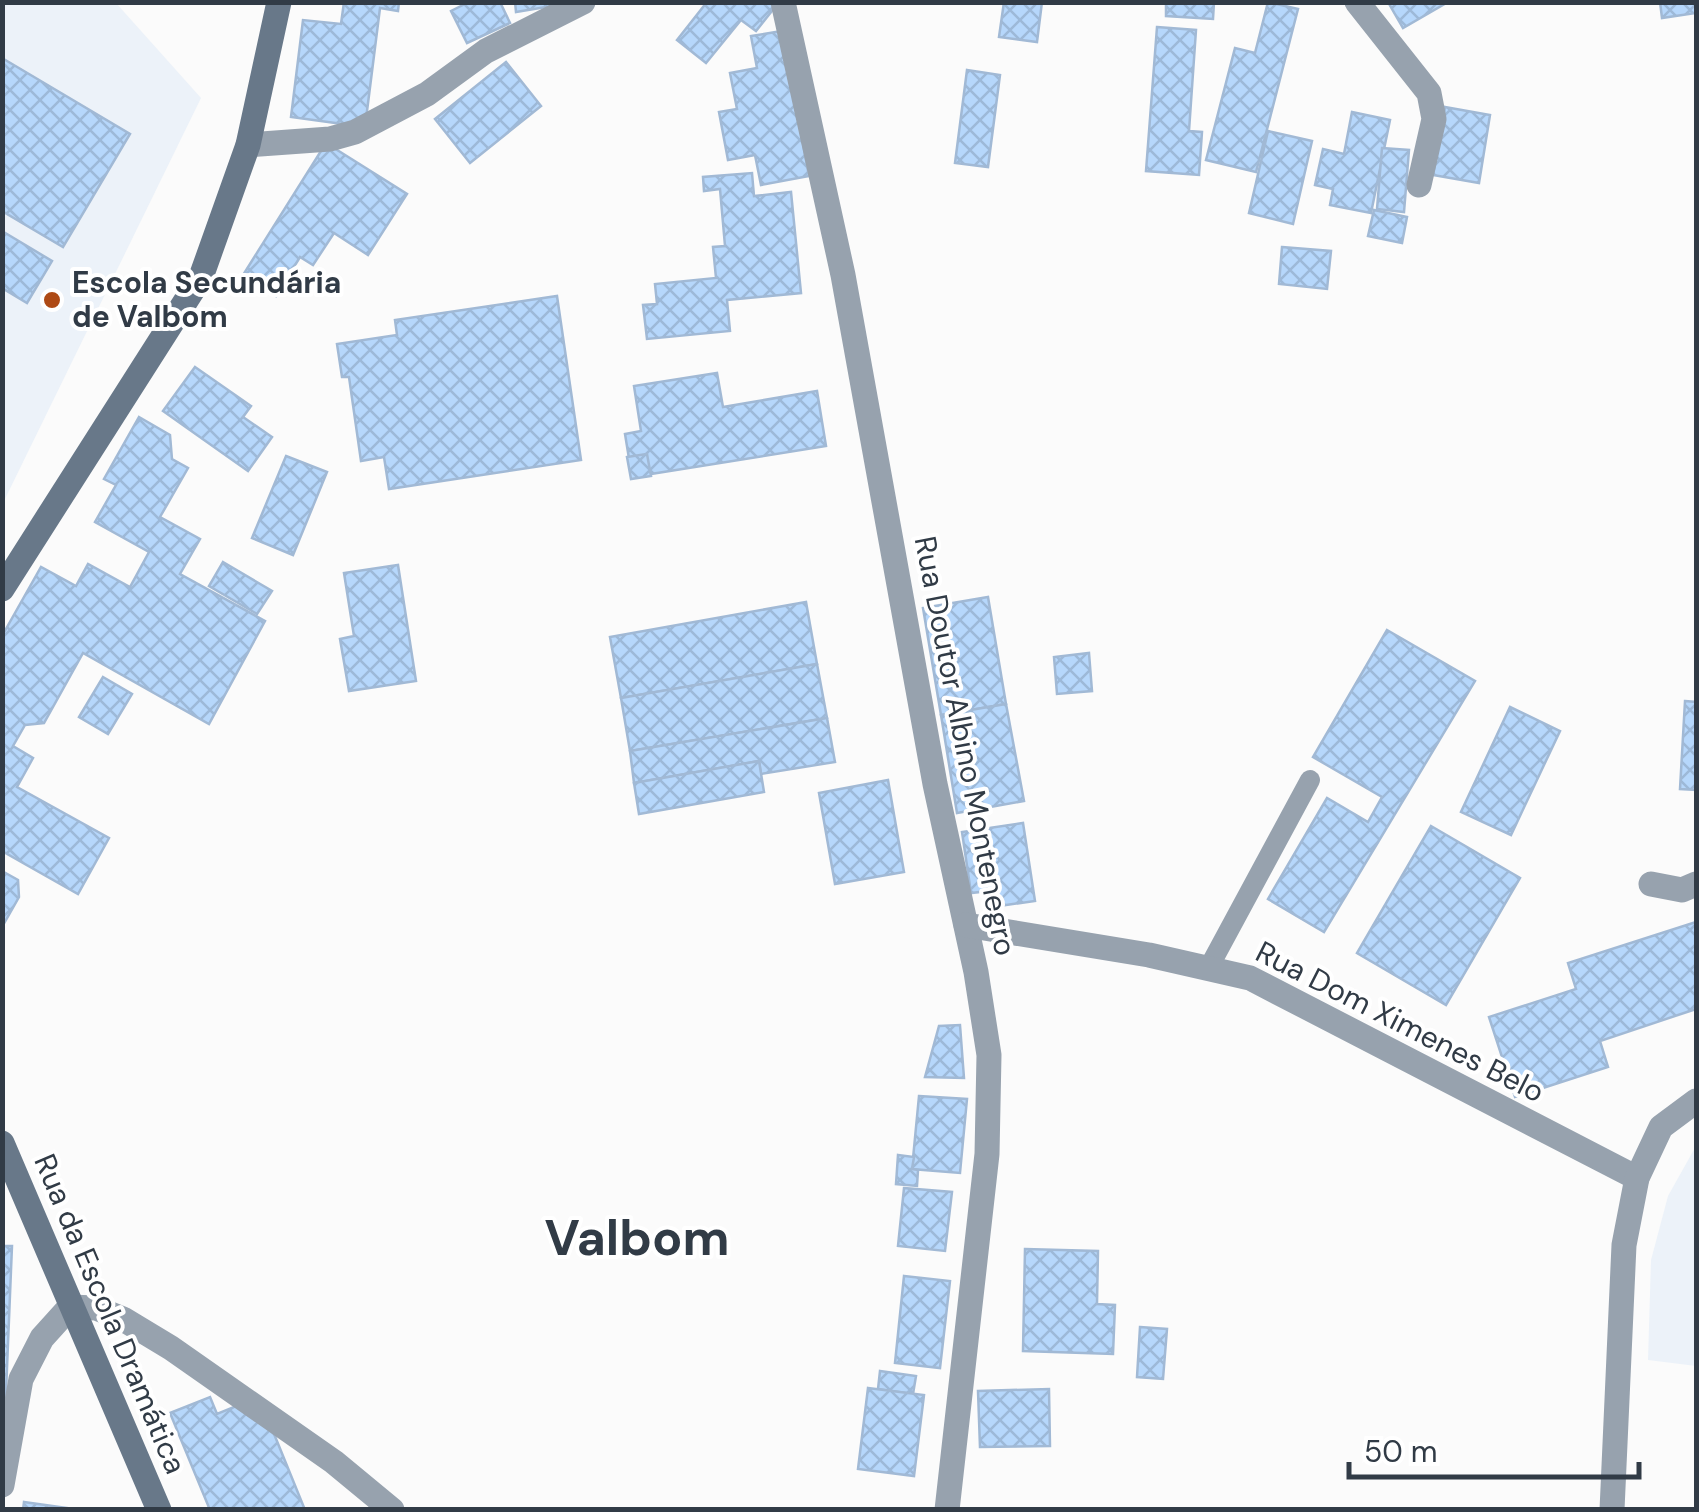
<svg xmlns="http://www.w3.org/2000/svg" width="1699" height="1512" font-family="'DM Sans',sans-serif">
<defs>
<pattern id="building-cross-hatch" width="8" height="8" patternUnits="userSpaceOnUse" patternTransform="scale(2.5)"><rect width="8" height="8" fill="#b6d7fb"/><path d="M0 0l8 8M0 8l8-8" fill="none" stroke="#9db9d8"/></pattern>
</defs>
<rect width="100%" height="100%" fill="#fbfbfb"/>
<g fill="#ecf2f9">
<path d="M3,3H116L201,98L3,503Z"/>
<path d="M1696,1146V1366L1648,1360L1651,1260L1668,1196Z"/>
</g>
<g fill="url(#building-cross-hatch)" stroke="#a1b9d5" stroke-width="2.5">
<path d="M344,2H399L398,11L380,8L365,127L291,117L303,20L341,24Z"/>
<path d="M469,2H500L510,23L467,43L451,11Z"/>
<path d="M515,2H557L558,5L516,12Z"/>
<path d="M707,2H779L756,31L741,20L706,63L677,40Z"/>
<path d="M1004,2H1042L1037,42L999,37Z"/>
<path d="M1166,2H1214L1213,19L1166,16Z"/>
<path d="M1268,2L1298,9L1256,172L1206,160L1235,48L1255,53Z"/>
<path d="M1388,2H1448L1403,28Z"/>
<path d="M1660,2H1696V13L1662,18Z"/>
<path d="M1157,27L1196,30L1189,131L1202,132L1199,175L1146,171Z"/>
<path d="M782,31L809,176L761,185L755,155L728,160L719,112L737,109L730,73L757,68L751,36Z"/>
<path d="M2,58L130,134L63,247L2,211Z"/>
<path d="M506,62L541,106L470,163L435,119Z"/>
<path d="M967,70L1000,75L988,167L955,163Z"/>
<path d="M1445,107L1490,115L1479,183L1433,175Z"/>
<path d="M1352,112L1390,120L1371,213L1330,205L1333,189L1315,185L1323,149L1344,154Z"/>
<path d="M1268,131L1312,141L1293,224L1249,213Z"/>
<path d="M326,143L407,194L368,255L334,233L313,265L300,257L276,296L243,275Z"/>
<path d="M1382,148L1409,150L1404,212L1377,209Z"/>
<path d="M752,173L754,196L791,192L801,293L727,300L730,331L647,339L643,305L657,304L655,284L716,278L713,247L725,246L720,189L704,191L703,177Z"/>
<path d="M1374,210L1407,217L1402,243L1368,236Z"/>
<path d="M2,231L52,261L27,303L2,288Z"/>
<path d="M1282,247L1331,251L1327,289L1279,284Z"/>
<path d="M557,296L581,460L389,489L384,457L361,461L349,377H342L337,344L397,335L395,320Z"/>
<path d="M195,367L251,406L243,417L272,437L248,471L163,411Z"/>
<path d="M717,373L723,407L817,391L826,446L632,477L625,434L641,431L634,386Z"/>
<path d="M139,417L170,435L172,459L188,468L160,517L200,539L180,574L265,621L209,724L83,653L44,723L25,725L13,746L33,758L17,787L109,838L78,894L2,851V636L41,567L76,586L88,564L130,587L149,552L95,522L116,485L104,479Z"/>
<path d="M647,454L651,476L631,479L627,457Z"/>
<path d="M286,456L327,472L293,555L252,538Z"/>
<path d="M223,562L272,591L257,614L209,586Z"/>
<path d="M398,565L416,681L349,691L340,639L354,636L344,573Z"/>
<path d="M988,597L1006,704L941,715L923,608Z"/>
<path d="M806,602L817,664L621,698L610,637Z"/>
<path d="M1387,630L1475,681L1324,932L1268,899L1327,798L1368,822L1382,797L1313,757Z"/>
<path d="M1089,653L1092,691L1057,694L1054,657Z"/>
<path d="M817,664L827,718L630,751L621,698Z"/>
<path d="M103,677L132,694L108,734L79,717Z"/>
<path d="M1685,701L1696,702V790L1680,789Z"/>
<path d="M1006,704L1024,801L957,813L941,715Z"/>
<path d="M1510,707L1560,731L1511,835L1461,812Z"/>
<path d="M827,718L835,762L761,774L759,761L634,783L630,751Z"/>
<path d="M759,761L764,792L639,814L634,783Z"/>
<path d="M888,780L904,872L835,884L819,793Z"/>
<path d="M1023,823L1035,901L999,906L997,890L971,893L962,832Z"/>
<path d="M1431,826L1520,878L1446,1005L1357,953Z"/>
<path d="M2,871L18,880L19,897L2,927Z"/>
<path d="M1696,922V1009L1600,1041L1608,1067L1515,1097L1489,1017L1576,989L1568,963Z"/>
<path d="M960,1025L964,1078L925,1077L939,1026Z"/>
<path d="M919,1096L967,1099L960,1173L912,1169Z"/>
<path d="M898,1155L914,1157L912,1169L918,1170L917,1186L896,1184Z"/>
<path d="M904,1188L952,1192L945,1251L898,1246Z"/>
<path d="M2,1246H12L5,1417H2Z"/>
<path d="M1025,1249L1098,1251L1097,1304L1115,1305L1113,1354L1023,1351Z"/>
<path d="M904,1276L950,1281L940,1368L895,1363Z"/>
<path d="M1140,1327L1167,1329L1163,1379L1137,1377Z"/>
<path d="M880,1371L916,1376L913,1394L878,1389Z"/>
<path d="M868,1388L924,1395L914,1476L858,1469Z"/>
<path d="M1049,1389L1050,1446L980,1447L978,1391Z"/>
<path d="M210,1397L217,1414L259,1397L305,1510H210L170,1413Z"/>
<path d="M24,1502L81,1510H23Z"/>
</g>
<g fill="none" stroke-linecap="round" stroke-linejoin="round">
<path stroke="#97a2ae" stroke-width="20" d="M1208,969L1310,780"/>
<g stroke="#97a2ae" stroke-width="25">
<path d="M783,2L843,275L935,784L976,972L989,1055L987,1154L947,1510"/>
<path d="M1357,2L1429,93L1434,119L1419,185"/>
<path d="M248,145L330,139L355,132L427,94L486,51L583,2"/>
<path d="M1651,884L1682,890L1696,884"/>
<path d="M966,925L1149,955L1250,978L1637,1178"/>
<path d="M2,1485L21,1379L42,1338L70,1307L96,1308L123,1319L171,1348L334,1462L392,1510"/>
<path d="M1612,1510L1624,1245L1637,1178L1661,1127L1696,1101"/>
</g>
<g stroke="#687889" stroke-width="25">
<path d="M2,589L201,277L248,145L279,2"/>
<path d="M2,1143L159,1510"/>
</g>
</g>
<circle fill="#ae4a15" stroke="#fff" stroke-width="4" cx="52" cy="300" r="10"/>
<g text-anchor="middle" stroke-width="8" stroke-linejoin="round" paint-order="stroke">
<g font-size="30" font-weight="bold" fill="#313b46" stroke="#fff" text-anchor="start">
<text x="72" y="293">Escola Secundária<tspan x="72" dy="34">de Valbom</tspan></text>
</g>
<g font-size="30" fill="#313b46" stroke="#fff">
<text transform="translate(965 746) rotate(79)" y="10">Rua Doutor Albino Montenegro</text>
<text transform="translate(1400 1022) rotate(27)" y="10">Rua Dom Ximenes Belo</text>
<text transform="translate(110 1314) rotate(67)" y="10">Rua da Escola Dramática</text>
</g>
<g font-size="50" font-weight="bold" fill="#313b46" stroke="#fff">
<text x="637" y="1255">Valbom</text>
</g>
</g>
<rect width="1699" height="1512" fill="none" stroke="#313b46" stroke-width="10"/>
<path d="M1349 1462v15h290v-15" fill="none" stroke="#313b46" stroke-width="5"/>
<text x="1364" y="1462" font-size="30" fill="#313b46" stroke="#ffffff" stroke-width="8" paint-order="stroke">50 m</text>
</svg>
